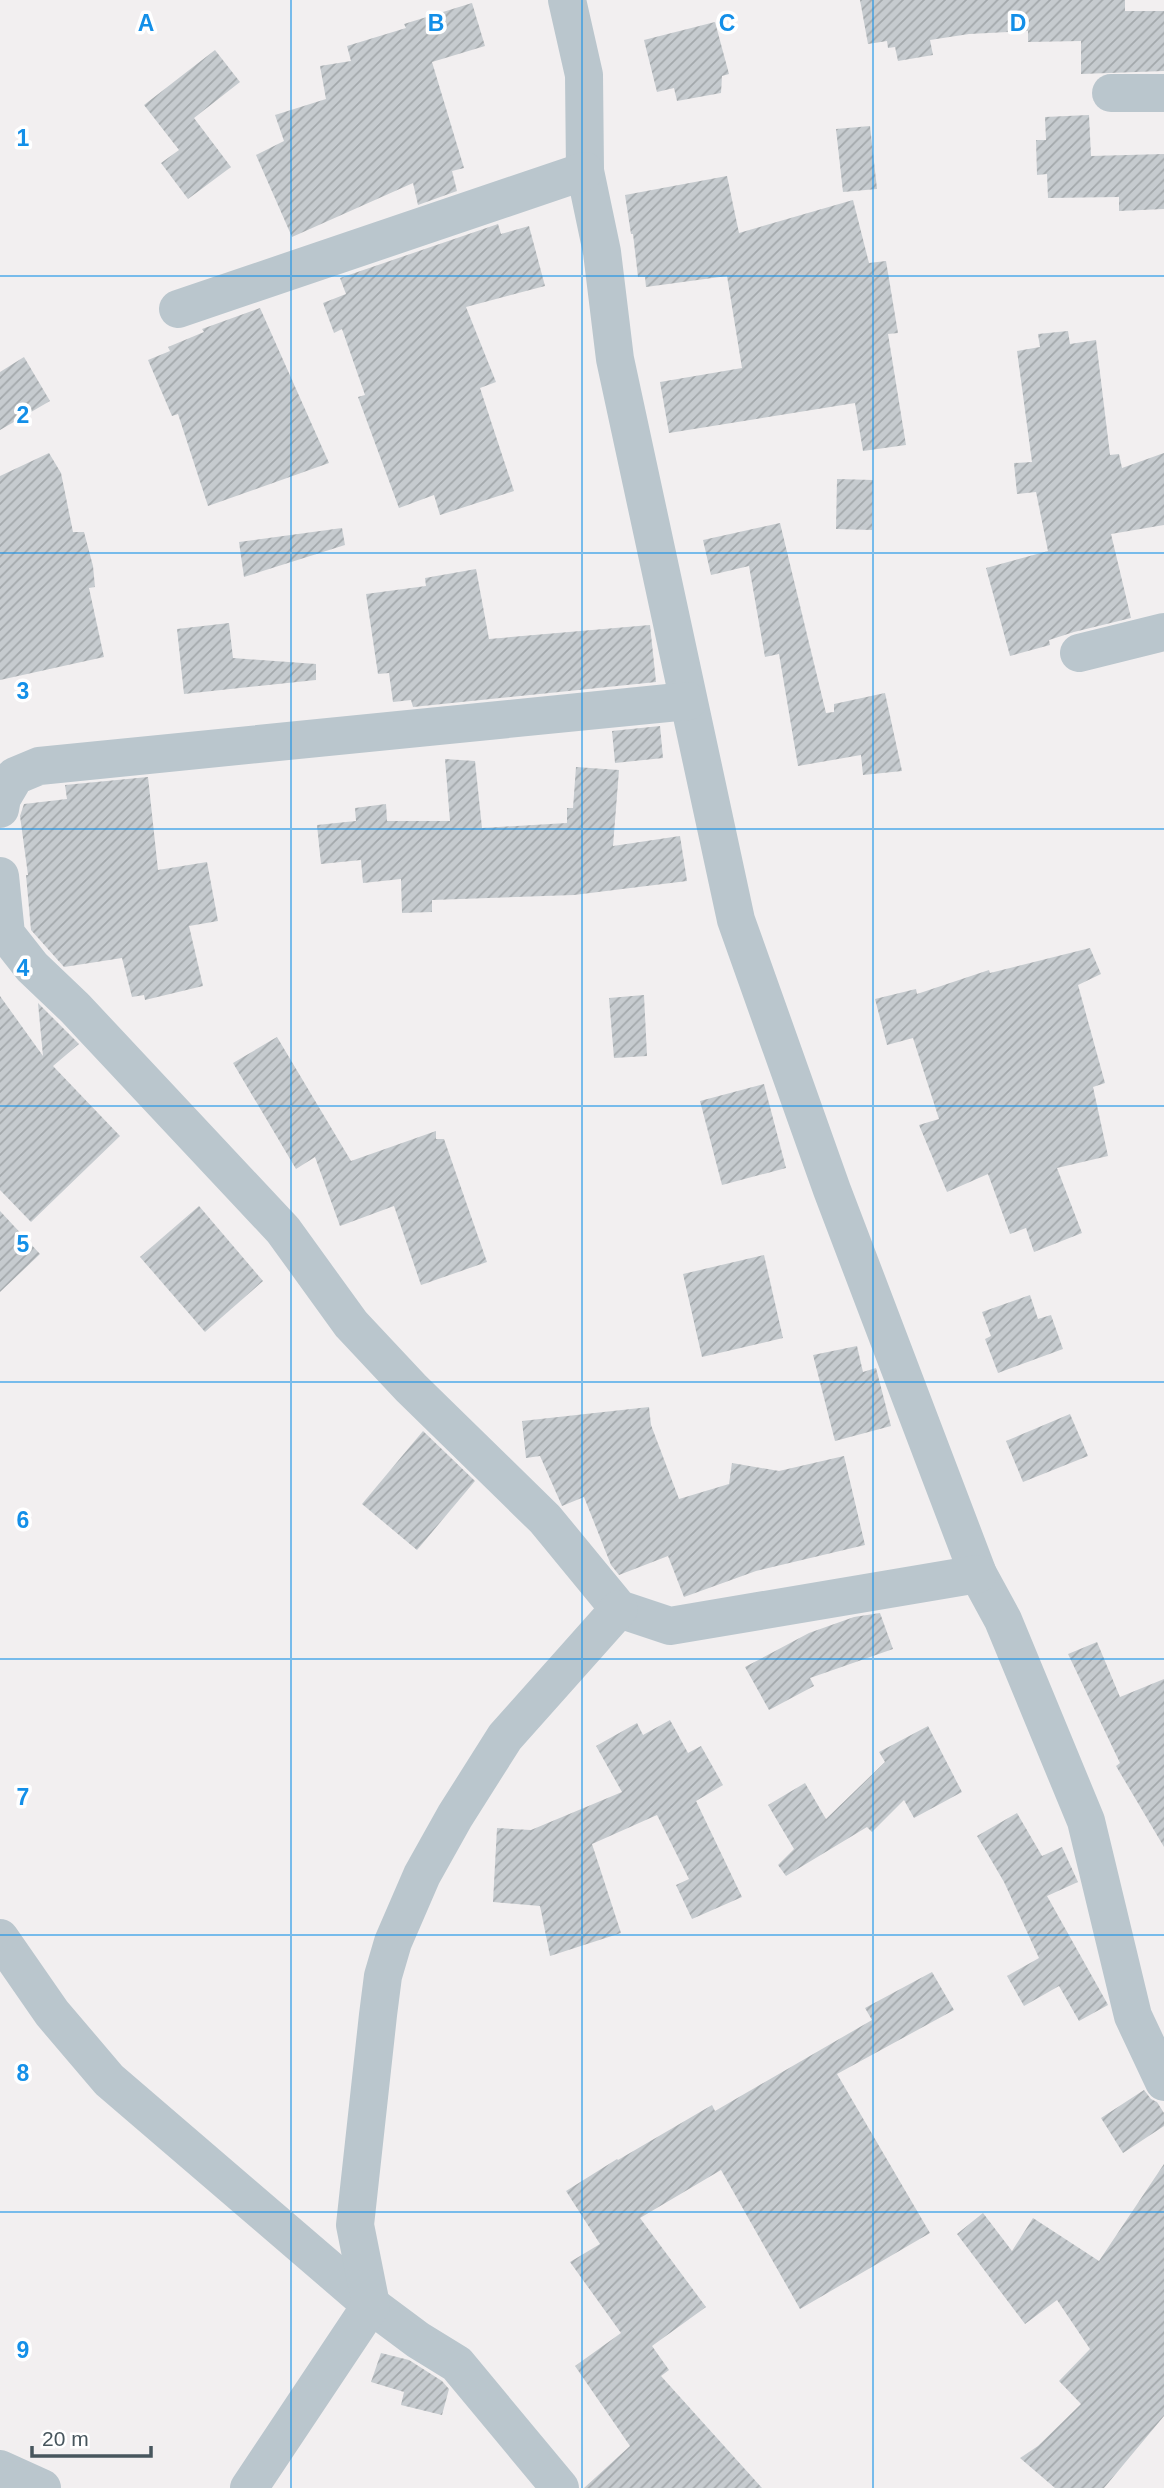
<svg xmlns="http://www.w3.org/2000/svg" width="1164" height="2488" font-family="Arial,sans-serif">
<defs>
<pattern id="building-hatch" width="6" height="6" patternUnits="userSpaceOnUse" patternTransform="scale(1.75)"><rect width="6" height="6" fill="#c6cbcf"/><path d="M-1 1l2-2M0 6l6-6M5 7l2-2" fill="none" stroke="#a3a8ab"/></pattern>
</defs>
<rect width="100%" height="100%" fill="#f2eff0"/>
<g fill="url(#building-hatch)">
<path d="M860,0H1125V11H1164V71L1081,74V41L1028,42V31L969,34L930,40L933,55L898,61L895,47L888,48L887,41L868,44Z"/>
<path d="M472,3L485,46L432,62L464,168L452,171L457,191L418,205L413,183L292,237L256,155L284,141L275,115L326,99L320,66L351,61L347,46L406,28L404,24Z"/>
<path d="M715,22L729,74L722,76L721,93L677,101L674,88L657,92L644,40Z"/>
<path d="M215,50L240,82L194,118L231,167L188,199L161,163L179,150L144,105Z"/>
<path d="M1089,115L1091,156L1164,154V209L1119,211V197L1048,198L1047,174L1037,175L1036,140H1046L1045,117Z"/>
<path d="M870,126L877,189L843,192L836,129Z"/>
<path d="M727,176L739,233L853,200L869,263L886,261L898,333L888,334L906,445L863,451L855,403L669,433L660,382L742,368L727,276L646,287L645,277H638L633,234H631L625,195Z"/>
<path d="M498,224L501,234L529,226L545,286L466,307L496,382L480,388L514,491L440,515L434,495L399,508L358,397L365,395L342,329L334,333L323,303L346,294L340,278Z"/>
<path d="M260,308L329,463L208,506L178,414L172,416L148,360L170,351L168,347L204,332L202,329Z"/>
<path d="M1068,331L1070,344L1096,340L1110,455L1119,454L1122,468L1164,453V525L1111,534L1131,618L1074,632L1049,640L1050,645L1010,656L986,568L1048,551L1036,492L1017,494L1014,463L1032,462L1017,351L1040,347L1038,334Z"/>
<path d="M24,357L50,401L0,430V372Z"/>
<path d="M49,453L61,473L73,532H84L93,566L95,587L89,588L104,657L0,680V476Z"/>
<path d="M837,479L873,480L872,530L836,529Z"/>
<path d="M780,523L826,713L834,712V704L885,693L902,771L863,775L861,755L798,766L779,654L765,657L749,566L711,575L703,540Z"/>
<path d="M342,528L345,545L244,577L239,542Z"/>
<path d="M476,569L489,639L650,625L656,682L413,707L411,700L393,702L389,673L378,674L366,594L426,586L425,578Z"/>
<path d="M229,623L233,658L316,664V680L184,694L177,629Z"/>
<path d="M660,726L663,758L615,763L612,731Z"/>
<path d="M445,759L475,761L482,828L567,823V808H573L576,767L619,770L613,846L680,836L687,881L574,895L432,900V912L402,913L401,879L363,883L361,860L321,864L317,825L356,821L355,808L386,804L387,821H450Z"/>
<path d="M148,777L158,870L207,862L218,921L189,926L203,986L145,1000L144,995L132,997L122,958L64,967L31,930L26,875H28L20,816L24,804L67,799L65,785Z"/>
<path d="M1090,948L1101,974L1078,985L1105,1083L1093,1087L1108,1156L1057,1168L1082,1233L1034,1252L1026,1228L1010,1234L988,1174L947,1192L919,1125L939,1119L913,1038L887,1045L875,999L916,989L917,994L989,970L990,973Z"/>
<path d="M644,995L647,1056L614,1058L609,998Z"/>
<path d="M0,996L43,1056L38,1003L79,1044L53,1066L120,1136L31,1222L0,1190Z"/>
<path d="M277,1037L351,1161L436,1131V1139H444L487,1262L421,1285L394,1206L340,1226L315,1157L296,1169L233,1063Z"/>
<path d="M764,1084L786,1168L722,1185L700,1101Z"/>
<path d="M199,1206L263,1281L205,1332L140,1257Z"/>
<path d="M0,1211L40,1254L0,1292Z"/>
<path d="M764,1255L783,1338L702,1357L683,1274Z"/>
<path d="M1030,1295L1038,1319L1051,1315L1063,1349L998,1373L985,1339L991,1336L982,1312Z"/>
<path d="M857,1346L863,1372L876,1368L891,1426L835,1441L813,1355Z"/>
<path d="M649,1407L651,1425L679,1499L729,1484L732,1463L779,1471L844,1456L865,1545L756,1571L684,1597L668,1556L619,1575L611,1565L584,1497L562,1506L540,1456L526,1458L522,1421Z"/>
<path d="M1070,1414L1088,1456L1023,1482L1006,1441Z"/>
<path d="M423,1431L475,1481L417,1550L362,1504Z"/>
<path d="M880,1613L893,1649L810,1678L814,1686L769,1710L745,1667L809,1633L854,1617Z"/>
<path d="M1097,1642L1120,1697L1164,1679V1847L1116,1766L1120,1763L1068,1654Z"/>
<path d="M670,1720L688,1753L701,1746L723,1785L696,1801L742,1897L692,1919L676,1885L689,1879L657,1815L592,1844L621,1933L550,1956L540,1906L493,1902L497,1828L531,1830L622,1792L596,1746L637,1723L643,1735Z"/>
<path d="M928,1726L962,1792L914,1818L904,1800L872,1832L867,1827L786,1876L778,1865L794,1849L768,1805L805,1783L826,1819L885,1762L879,1752Z"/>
<path d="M1017,1813L1042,1856L1062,1847L1078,1882L1047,1896L1107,2003L1108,2005L1079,2021L1059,1986L1024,2006L1007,1976L1039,1958L1004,1882L977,1836Z"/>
<path d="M932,1972L954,2010L837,2074L930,2233L800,2309L721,2170L640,2218L706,2307L652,2346L669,2370L661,2376L762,2488H584L630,2446L575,2366L621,2333L570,2262L600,2244L566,2191L617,2159L618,2160L712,2105L715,2111L872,2020L865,2008Z"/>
<path d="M1144,2090L1151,2099L1157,2102L1164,2113V2126L1123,2153L1101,2118Z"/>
<path d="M1164,2164V2416L1104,2488H1055L1020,2458L1038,2446L1081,2404L1059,2381L1090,2349L1057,2300L1025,2324L957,2234L983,2213L1012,2251L1033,2218L1099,2261Z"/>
<path d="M381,2353L409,2360L442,2381L449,2389L442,2415L401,2405L404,2392L371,2382Z"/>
</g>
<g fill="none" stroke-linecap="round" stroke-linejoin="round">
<g stroke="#bac6cd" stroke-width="38">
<path d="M567,0L584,75L585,171L602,252L615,359L736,920L832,1190L978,1574L1003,1620L1086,1821L1133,2016L1164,2082"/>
<path d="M1111,93H1164"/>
<path d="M178,309L585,171"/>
<path d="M1079,653L1164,632"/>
<path d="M0,809L2,798L15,776L39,766L688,701"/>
<path d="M0,876L6,934L32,967L75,1008L283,1230L351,1324L411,1388L545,1519L619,1609L670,1626L978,1574"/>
<path d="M0,1938L52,2013L109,2080L371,2305L418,2340L457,2364L560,2488"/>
<path d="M0,2469L42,2488"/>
<path d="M249,2488L371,2305L355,2225L378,2015L383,1976L393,1942L422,1875L455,1816L505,1737L619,1609"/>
</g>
</g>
<path fill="none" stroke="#138fe8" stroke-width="2" stroke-opacity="0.55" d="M291,0V2488M582,0V2488M873,0V2488M0,276H1164M0,553H1164M0,829H1164M0,1106H1164M0,1382H1164M0,1659H1164M0,1935H1164M0,2212H1164"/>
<g font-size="23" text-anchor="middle" font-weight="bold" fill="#138fe8" stroke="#fff" stroke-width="7" stroke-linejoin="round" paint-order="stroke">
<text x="146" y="31">A</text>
<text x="436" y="31">B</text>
<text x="727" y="31">C</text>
<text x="1018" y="31">D</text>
<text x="23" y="146">1</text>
<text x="23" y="423">2</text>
<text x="23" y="699">3</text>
<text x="23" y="976">4</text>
<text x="23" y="1252">5</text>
<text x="23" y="1528">6</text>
<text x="23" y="1805">7</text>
<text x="23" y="2081">8</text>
<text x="23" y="2358">9</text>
</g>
<path d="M32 2446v10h119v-10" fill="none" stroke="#47565d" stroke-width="3.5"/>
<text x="42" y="2446" font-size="21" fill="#47565d" stroke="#ffffff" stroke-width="5" paint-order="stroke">20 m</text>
</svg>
